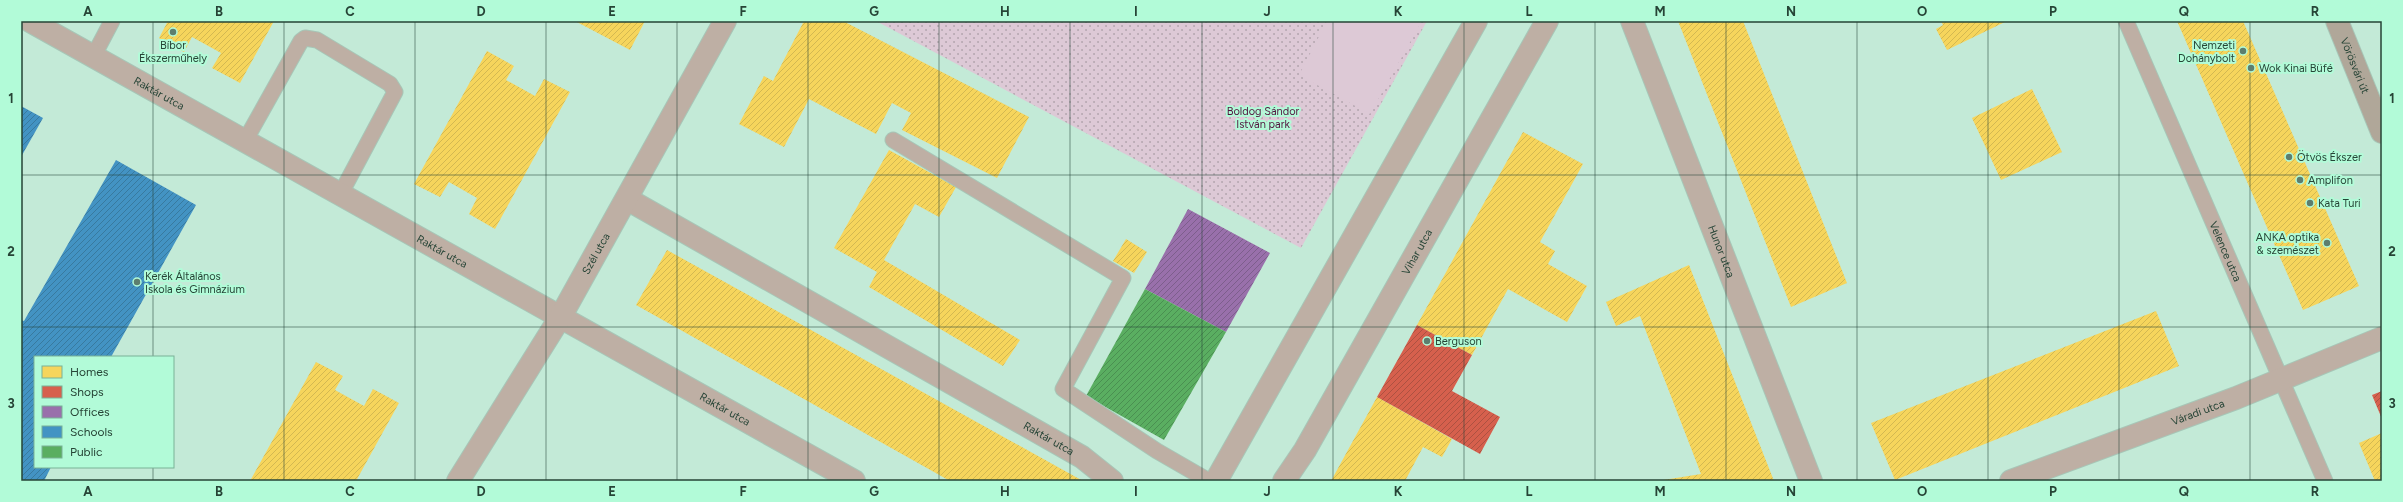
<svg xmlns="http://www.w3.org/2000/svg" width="2403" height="502" font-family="Figtree,sans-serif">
<defs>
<pattern id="park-dots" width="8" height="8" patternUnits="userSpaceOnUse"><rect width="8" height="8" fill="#ddc9d6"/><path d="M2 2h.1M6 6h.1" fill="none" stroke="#b3a5ae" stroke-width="1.8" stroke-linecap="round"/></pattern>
<pattern id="homes-hatch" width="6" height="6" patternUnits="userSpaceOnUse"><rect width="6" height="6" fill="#f6d55c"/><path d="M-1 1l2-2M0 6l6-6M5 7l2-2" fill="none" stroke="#d3b851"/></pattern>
<pattern id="shops-hatch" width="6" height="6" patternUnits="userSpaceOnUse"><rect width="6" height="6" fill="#d6604d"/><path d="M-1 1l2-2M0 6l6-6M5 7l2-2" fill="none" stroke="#ad5141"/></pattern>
<pattern id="offices-hatch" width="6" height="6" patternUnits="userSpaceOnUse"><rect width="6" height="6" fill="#9970ab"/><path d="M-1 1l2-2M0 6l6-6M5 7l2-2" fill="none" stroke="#7d5e8c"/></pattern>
<pattern id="schools-hatch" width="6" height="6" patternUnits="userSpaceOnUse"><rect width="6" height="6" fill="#4393c3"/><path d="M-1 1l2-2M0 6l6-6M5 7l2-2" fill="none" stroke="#387a9f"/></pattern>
<pattern id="public-hatch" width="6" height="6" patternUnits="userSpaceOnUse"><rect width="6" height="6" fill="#5aae61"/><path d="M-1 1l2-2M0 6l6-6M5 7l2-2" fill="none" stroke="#4a8f51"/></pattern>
</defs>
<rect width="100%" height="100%" fill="#c3ead7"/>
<path fill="url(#park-dots)" d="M876,21H1427L1301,248Z"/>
<path fill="#ddc9d6" d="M1327,21H1422L1370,114L1299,75Z"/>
<g fill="url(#homes-hatch)">
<path d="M168,21H274L240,83L212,68L221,53L192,37L184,52L159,38Z"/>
<path d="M575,21H645L630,50Z"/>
<path d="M804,21H843L1029,117L997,178L902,130L911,113L892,103L876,134L809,99L784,147L739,124L764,76L773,81Z"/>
<path d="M1678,21H1743L1847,283L1791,307Z"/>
<path d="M1941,21H2007L1947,50L1936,29L1943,25Z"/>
<path d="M2177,21H2243L2359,286L2303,310Z"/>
<path d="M487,51L514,66L506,80L535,96L544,79L570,92L495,229L469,214L477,198L449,182L440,197L414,184Z"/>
<path d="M2032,89L2062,152L2001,180L1972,118Z"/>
<path d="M1523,132L1583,164L1540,242L1555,251L1548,264L1587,286L1567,322L1508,289L1472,355L1417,325Z"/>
<path d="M889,150L956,187L939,217L915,204L884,260L1020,340L1003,366L869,287L877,272L834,248Z"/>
<path d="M1126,239L1147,252L1134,273L1113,261Z"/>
<path d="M667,250L1083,481H950L636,305Z"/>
<path d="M1689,265L1774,481H1657L1701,474L1640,316L1616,326L1606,302Z"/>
<path d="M2156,311L2179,366L1895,480L1871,423Z"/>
<path d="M316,362L343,376L335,390L364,406L373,389L399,403L356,481H250Z"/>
<path d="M1377,397L1452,439L1442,457L1423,447L1405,481H1331Z"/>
<path d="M2382,433V481H2375L2359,443Z"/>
</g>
<g fill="url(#shops-hatch)">
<path d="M1417,325L1472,355L1452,391L1500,417L1480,454L1377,397Z"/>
<path d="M2382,391V419L2372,395Z"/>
</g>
<path fill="url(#offices-hatch)" d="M1188,209L1270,253L1226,332L1145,289Z"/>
<g fill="url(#schools-hatch)">
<path d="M21,106L43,118L21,157Z"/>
<path d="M116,160L196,205L111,357H35V467H51L44,481H21V320L24,321Z"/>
</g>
<path fill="url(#public-hatch)" d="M1145,289L1226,332L1164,440L1086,396Z"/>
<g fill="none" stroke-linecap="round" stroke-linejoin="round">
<defs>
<g id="service">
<path id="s1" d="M2126,21L2325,481"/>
<path d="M93,57L112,21"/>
<path d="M893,140L1123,278L1063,389L1157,451L1209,481"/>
<path d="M245,141L301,41L305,38L317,40L390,84L395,92L340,195"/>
</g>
<g id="minor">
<path id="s2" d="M30,21L854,481"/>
<path id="s3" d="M1632,21L1811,481"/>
<path id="s4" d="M627,199L1082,457L1112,481"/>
<path id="s5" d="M458,481L561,316L725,21"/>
<path d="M1216,481L1476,21"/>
<path id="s6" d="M1284,481L1305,450L1547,21"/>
<path id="s7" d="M2011,481L2236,398L2382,338"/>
</g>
<g id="primary">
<path id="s8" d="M2337,21L2382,132"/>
</g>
</defs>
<use href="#service" stroke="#a7c6b7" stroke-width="17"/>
<use href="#minor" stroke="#a7c6b7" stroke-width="24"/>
<use href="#primary" stroke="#a7c6b7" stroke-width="24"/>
<use href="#service" stroke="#beafa4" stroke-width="15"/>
<use href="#minor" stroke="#beafa4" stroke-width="22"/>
<use href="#primary" stroke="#b0a799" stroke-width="22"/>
</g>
<path fill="none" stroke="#264436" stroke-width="1" stroke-opacity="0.55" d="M153,21V357M284,21V481M415,21V481M546,21V481M677,21V481M808,21V481M939,21V481M1070,21V481M1202,21V481M1333,21V481M1464,21V481M1595,21V481M1726,21V481M1857,21V481M1988,21V481M2119,21V481M2250,21V481M21,175H2382M21,327H2382M153,467V481"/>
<g fill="#5d7e6e" stroke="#b2fbd8" stroke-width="1.5">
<circle cx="173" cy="32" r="4"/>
<circle cx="2243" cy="51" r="4"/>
<circle cx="2251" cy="68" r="4"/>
<circle cx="2289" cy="157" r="4"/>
<circle cx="2300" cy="180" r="4"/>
<circle cx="2310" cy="203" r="4"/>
<circle cx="2327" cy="243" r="4"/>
<circle cx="137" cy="282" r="4"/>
<circle cx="1427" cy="341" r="4"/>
</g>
<g text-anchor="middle" stroke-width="4" stroke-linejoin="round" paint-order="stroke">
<g font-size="11" fill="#264436" stroke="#b2fbd8" text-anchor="start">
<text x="173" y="49" text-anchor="middle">Bíbor<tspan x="173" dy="13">Ékszerműhely</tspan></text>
<text x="2235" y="49" text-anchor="end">Nemzeti<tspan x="2235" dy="13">Dohánybolt</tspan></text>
<text x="2259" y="72">Wok Kinai Büfé</text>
<text x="2297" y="161">Ötvös Ékszer</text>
<text x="2308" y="184">Amplifon</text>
<text x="2318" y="207">Kata Turi</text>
<text x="2319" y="241" text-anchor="end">ANKA optika<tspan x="2319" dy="13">&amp; szemészet</tspan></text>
<text x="145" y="280">Kerék Általános<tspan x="145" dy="13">Iskola és Gimnázium</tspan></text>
<text x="1435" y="345">Berguson</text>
</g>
<g font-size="11" fill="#264436" stroke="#b2fbd8">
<text dy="4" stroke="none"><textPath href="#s8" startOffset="48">Vörösvári út</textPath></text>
<text dy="4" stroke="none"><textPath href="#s2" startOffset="148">Raktár utca</textPath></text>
<text dy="4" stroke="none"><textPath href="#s2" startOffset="472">Raktár utca</textPath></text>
<text dy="4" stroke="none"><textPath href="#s3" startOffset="247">Hunor utca</textPath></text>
<text dy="4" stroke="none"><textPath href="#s1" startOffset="251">Velence utca</textPath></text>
<text dy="4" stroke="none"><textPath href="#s6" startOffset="265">Vihar utca</textPath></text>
<text dy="4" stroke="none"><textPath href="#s5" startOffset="266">Szél utca</textPath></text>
<text dy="4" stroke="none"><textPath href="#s2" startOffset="796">Raktár utca</textPath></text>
<text dy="4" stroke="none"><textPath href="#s7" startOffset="199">Váradi utca</textPath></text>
<text dy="4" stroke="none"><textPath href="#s4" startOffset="485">Raktár utca</textPath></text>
</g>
<g font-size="11" fill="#52143e" stroke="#b2fbd8">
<text x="1263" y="115">Boldog Sándor<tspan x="1263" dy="13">István park</tspan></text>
</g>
</g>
<rect width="2403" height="502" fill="none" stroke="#b2fbd8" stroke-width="44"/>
<rect x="34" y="356" width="140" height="112" fill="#b2fbd8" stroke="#7ab297"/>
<rect x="42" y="366" width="20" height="12" fill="#f6d55c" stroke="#7ab297"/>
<text x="70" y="376" font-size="12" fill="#264436">Homes</text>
<rect x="42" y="386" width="20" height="12" fill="#d6604d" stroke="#7ab297"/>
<text x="70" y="396" font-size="12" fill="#264436">Shops</text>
<rect x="42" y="406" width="20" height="12" fill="#9970ab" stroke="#7ab297"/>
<text x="70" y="416" font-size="12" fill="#264436">Offices</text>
<rect x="42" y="426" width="20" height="12" fill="#4393c3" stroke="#7ab297"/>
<text x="70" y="436" font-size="12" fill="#264436">Schools</text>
<rect x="42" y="446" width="20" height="12" fill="#5aae61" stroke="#7ab297"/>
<text x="70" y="456" font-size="12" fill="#264436">Public</text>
<rect x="22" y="22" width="2359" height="458" fill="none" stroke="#264436" stroke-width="1.5"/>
<g font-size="13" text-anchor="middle" font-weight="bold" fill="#264436">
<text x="88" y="16">A</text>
<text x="219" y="16">B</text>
<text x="350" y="16">C</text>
<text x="481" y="16">D</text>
<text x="612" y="16">E</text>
<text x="743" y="16">F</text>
<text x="874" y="16">G</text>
<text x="1005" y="16">H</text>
<text x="1136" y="16">I</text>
<text x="1267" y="16">J</text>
<text x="1398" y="16">K</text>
<text x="1529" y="16">L</text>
<text x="1660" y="16">M</text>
<text x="1791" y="16">N</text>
<text x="1922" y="16">O</text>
<text x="2053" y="16">P</text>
<text x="2184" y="16">Q</text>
<text x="2315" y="16">R</text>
<text x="11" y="103">1</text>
<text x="2392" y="103">1</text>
<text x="11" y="256">2</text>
<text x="2392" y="256">2</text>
<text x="11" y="408">3</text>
<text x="2392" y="408">3</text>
<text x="88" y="496">A</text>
<text x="219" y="496">B</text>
<text x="350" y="496">C</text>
<text x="481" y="496">D</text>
<text x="612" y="496">E</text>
<text x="743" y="496">F</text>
<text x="874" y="496">G</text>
<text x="1005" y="496">H</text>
<text x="1136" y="496">I</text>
<text x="1267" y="496">J</text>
<text x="1398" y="496">K</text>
<text x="1529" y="496">L</text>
<text x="1660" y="496">M</text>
<text x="1791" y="496">N</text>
<text x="1922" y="496">O</text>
<text x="2053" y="496">P</text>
<text x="2184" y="496">Q</text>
<text x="2315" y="496">R</text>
</g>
</svg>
